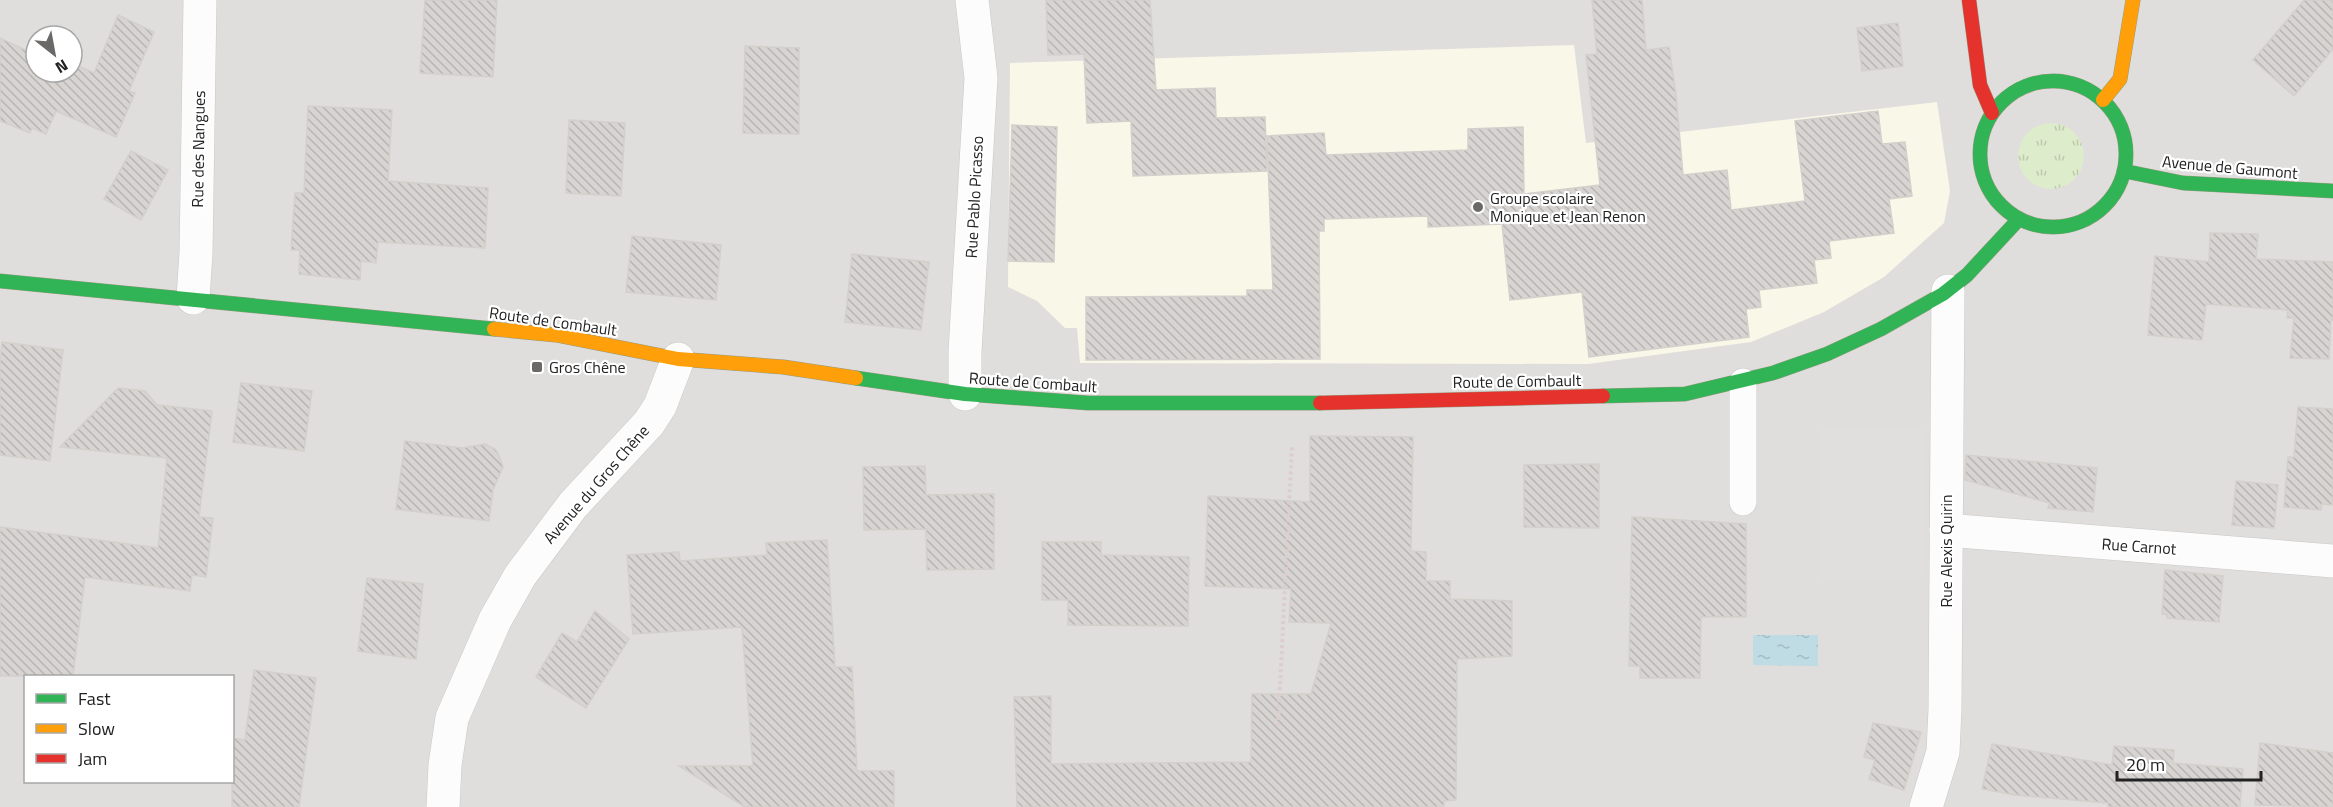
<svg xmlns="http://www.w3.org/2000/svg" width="2333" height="807" font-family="'Titillium Web',sans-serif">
<defs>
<pattern id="grass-tufts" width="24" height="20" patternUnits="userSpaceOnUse" patternTransform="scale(1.5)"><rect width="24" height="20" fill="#ddeccb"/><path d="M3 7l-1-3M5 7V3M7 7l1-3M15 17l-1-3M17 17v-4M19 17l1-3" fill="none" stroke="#bdcaae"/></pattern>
<pattern id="water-ripples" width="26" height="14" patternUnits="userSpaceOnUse" patternTransform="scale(1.5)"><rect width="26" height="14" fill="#bfdbe3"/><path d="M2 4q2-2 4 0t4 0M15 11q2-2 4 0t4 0" fill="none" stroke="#a4bcc2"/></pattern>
<pattern id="building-back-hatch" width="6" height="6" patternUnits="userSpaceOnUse" patternTransform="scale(1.5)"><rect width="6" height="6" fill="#d7d4d2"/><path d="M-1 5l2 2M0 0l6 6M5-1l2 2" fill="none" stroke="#b8b6b4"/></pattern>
</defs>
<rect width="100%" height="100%" fill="#f0eeeb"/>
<path fill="#dfdedc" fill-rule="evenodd" d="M0,0H2333V807H0ZM36,36H72V72H36ZM26,676H232V782H26Z"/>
<path fill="#f8f7e8" d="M1574,45L1586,143L1937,102L1950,191L1944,223L1884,277L1824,312L1751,342L1588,364L1080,363L1077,328H1065L1037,301L1008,287L1010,63Z"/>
<circle fill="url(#grass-tufts)" cx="2051" cy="156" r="33"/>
<path fill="#e0dfde" d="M1922,426V578H1818V430Z"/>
<path fill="url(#water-ripples)" d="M1753,635H1818V666L1753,665Z"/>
<g fill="url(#building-back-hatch)" stroke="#d3d0cc" stroke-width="1.5">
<path d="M425,0H497L493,77L420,73Z"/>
<path d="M1046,0H1150L1156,90L1215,88L1216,118L1265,117L1267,171L1133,176L1131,121L1087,123L1084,54L1048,55Z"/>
<path d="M1592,0H1642L1646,50L1669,47L1676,95L1683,175L1727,170L1731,210L1805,201L1795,121L1878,111L1882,144L1905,142L1912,196L1889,199L1894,233L1829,241L1831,258L1814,260L1817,283L1759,290L1761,307L1746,309L1749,337L1589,357L1582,292L1510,300L1502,224L1428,227V216L1324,219V231H1319L1320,359L1086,360V297L1247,296V290H1273L1267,136L1324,133L1326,155L1468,150V129L1523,127L1524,194L1600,185L1586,55L1597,54Z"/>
<path d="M2304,0H2333V49L2294,96L2253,60Z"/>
<path d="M118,15L154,32L129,91L135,93L116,137L56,111L46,134L32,128L30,133L0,121V38L36,55V72H72V63L94,73Z"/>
<path d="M1898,23L1903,66L1862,71L1857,28Z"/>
<path d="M745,46L799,48V134L743,133Z"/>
<path d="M308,106L392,110L388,181L488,188L485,248L378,242L376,263L361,261L360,280L299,274L300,250H291L295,193H304Z"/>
<path d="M569,120L625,123L621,196L566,193Z"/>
<path d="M1012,125L1057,127L1054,262L1008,261Z"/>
<path d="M131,151L168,170L141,220L104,199Z"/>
<path d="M2210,233L2258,234L2256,259L2333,262V320H2331L2329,359L2290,358L2294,318H2287L2288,310L2206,304L2202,340L2148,335L2155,256L2209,262Z"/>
<path d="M632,236L721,245L716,300L626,292Z"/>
<path d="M852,254L929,262L921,330L845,322Z"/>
<path d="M2,342L63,350L50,461L0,455V363Z"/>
<path d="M241,383L312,391L304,451L233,442Z"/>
<path d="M118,388L145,391L157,405L212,411L199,517L213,518L206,577L192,575L190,591L85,577L73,676H0V527L158,548L167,458L60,447Z"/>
<path d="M2298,407L2333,409V505L2322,504L2321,510L2284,507L2288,457H2294Z"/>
<path d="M1310,436L1413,437L1411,551L1426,552V581H1450V599L1512,601V656L1457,659L1456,800L1444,801V807H1017L1014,697L1051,696V764L1251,762L1252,694H1311L1331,623L1289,622L1291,589L1205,586L1208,496L1310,502Z"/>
<path d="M405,441L462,448L485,444L495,449L498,453L503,467L493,490L489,521L396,509Z"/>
<path d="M1966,455L2097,468L2093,512L2048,508L2050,503L1965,480Z"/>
<path d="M1599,464V528L1524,527V465Z"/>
<path d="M925,466L926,495L994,494V569L927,570L926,529L864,530L863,467Z"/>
<path d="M2236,481L2278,485L2274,528L2232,525Z"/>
<path d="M1632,517L1746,524V617H1701L1700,678H1640V666H1629Z"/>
<path d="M827,540L835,667H852L857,771H894V807H745L679,766H753L742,627L633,634L627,555L679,552L680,561L767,555L766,543Z"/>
<path d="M1042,542H1101V555L1189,557L1188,626L1068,625V600H1042Z"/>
<path d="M2165,570L2223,576L2219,622L2167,618V615L2162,614Z"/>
<path d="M367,578L423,584L416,659L358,651Z"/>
<path d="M595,611L629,639L586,708L536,677L562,633L577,642Z"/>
<path d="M254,670L316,678L299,807H232V738L245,740Z"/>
<path d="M1873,723L1921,732L1904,790L1869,779L1875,760L1864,757Z"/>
<path d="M2260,743L2333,753V807L2255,805Z"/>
<path d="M1992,744L2112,765L2114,746L2174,750L2173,763L2243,769L2240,807H2108V803L2015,795L1982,789Z"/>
</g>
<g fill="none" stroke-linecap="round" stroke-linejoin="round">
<defs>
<path id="lane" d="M1743,502V382"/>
<g id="street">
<path d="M193,298L196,253L200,0"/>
<path d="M965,394V352L981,78L972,0"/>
<path d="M1946,530L2333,561"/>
<path d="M443,807L445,765L452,718L495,620L520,576L573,505L649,423L660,406L678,359"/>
<path d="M1926,807L1943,752L1945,709L1948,291"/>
</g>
<g id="fast">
<circle cx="2053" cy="154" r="73"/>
<path d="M2124,171L2183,183L2333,191"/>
<path d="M0,281L494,329"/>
<path d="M856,378L965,394L1088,403H1320"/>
<path d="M1603,396L1685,394L1773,373L1827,354L1881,329L1943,294L1967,275L2019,219"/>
</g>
<g id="slow">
<path d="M2103,100L2120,79L2133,0"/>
<path d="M494,329L556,335L678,359L783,367L856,378"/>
</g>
<g id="jam">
<path d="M1969,0L1980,85L1992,113"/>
<path d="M1320,403L1603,396"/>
</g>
</defs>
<use href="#lane" stroke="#c9c8c7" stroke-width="28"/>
<use href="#street" stroke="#c9c8c7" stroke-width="34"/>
<use href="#fast" stroke="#999a82" stroke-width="15"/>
<use href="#slow" stroke="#999a82" stroke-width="15"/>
<use href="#jam" stroke="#999a82" stroke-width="15"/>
<path stroke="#dccecd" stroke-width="4" stroke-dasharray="3 3" stroke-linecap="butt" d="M1278,726L1292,447"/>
<use href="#lane" stroke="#fdfcfc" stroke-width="27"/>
<use href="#street" stroke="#fdfcfc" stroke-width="33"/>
<use href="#fast" stroke="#30b455" stroke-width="14"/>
<use href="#slow" stroke="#ff9f0a" stroke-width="14"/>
<use href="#jam" stroke="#e5322d" stroke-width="14"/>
</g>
<g fill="#6a6968" stroke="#fff" stroke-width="2">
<circle cx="1478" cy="207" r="6"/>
<rect x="531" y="361" width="12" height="12" rx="3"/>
</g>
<g text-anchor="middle" stroke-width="4.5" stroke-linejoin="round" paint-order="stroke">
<g font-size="16" fill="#222" stroke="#fff">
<text transform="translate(198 149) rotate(-89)" y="6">Rue des Nangues</text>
<text transform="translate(2230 167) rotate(5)" y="6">Avenue de Gaumont</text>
<text transform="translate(974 197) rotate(-87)" y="6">Rue Pablo Picasso</text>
<text transform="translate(553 321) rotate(8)" y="6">Route de Combault</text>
<text transform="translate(1517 381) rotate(-1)" y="6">Route de Combault</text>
<text transform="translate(1033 382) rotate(4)" y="6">Route de Combault</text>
<text transform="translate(596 484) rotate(-49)" y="6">Avenue du Gros Chêne</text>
<text transform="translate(2139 546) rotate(4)" y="6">Rue Carnot</text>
<text transform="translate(1946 551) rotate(-90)" y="6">Rue Alexis Quirin</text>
</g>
<g font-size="16" fill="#222" stroke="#fff" text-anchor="start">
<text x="1490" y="204">Groupe scolaire<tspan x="1490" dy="18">Monique et Jean Renon</tspan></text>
<text x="549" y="373">Gros Chêne</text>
</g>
</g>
<rect x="24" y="675" width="210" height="108" fill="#ffffff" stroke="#a7a7a7" stroke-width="1.5"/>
<rect x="36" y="694" width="30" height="9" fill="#30b455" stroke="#a7a7a7" stroke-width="1.5"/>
<text x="78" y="705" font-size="18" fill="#222222">Fast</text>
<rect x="36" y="724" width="30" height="9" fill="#ff9f0a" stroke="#a7a7a7" stroke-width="1.5"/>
<text x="78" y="735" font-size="18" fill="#222222">Slow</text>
<rect x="36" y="754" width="30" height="9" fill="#e5322d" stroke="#a7a7a7" stroke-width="1.5"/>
<text x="78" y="765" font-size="18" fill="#222222">Jam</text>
<g transform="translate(54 54) rotate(149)"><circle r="28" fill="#ffffff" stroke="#a7a7a7" stroke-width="1.5"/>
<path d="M0-4.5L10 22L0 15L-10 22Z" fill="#6a6968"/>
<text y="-9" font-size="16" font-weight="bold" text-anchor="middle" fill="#222222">N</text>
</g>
<path d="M2117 771v9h144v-9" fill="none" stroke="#222222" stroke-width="3"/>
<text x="2126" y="771" font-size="18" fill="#222222" stroke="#ffffff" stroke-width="4.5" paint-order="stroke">20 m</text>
</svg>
